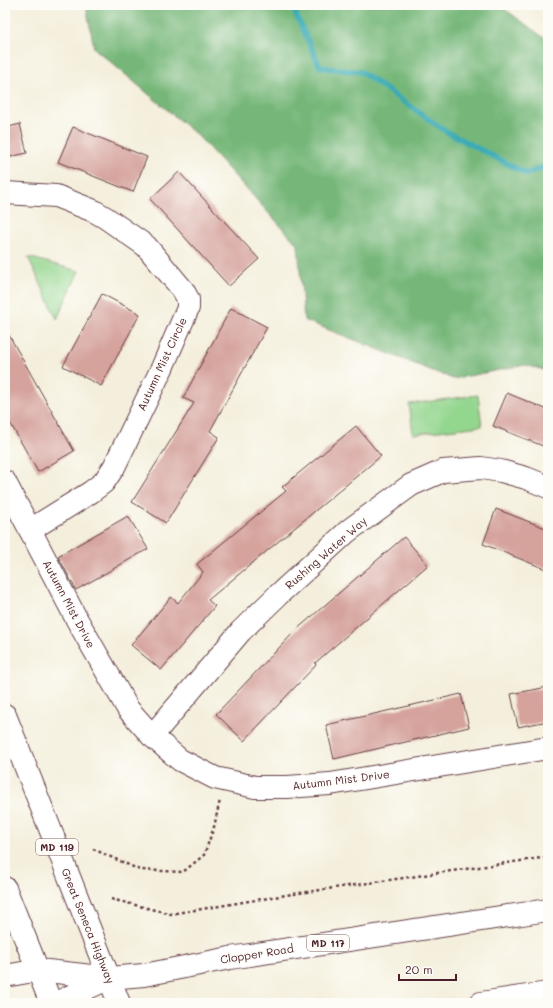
<svg xmlns="http://www.w3.org/2000/svg" width="553" height="1008" font-family="Mali,sans-serif">
<rect width="100%" height="100%" fill="#fdfcf7"/>
<filter id="ink" filterUnits="userSpaceOnUse"><feTurbulence type="fractalNoise" baseFrequency=".025" numOctaves="2"/><feDisplacementMap in="SourceGraphic" scale="8" xChannelSelector="R" yChannelSelector="G"/><feConvolveMatrix kernelMatrix="1 2 1 2 8 2 1 2 1" color-interpolation-filters="sRGB"/></filter>
<filter id="wash" filterUnits="userSpaceOnUse"><feTurbulence type="fractalNoise" baseFrequency=".012" numOctaves="4" result="noise"/><feDisplacementMap in="SourceGraphic" scale="16" xChannelSelector="R" yChannelSelector="G"/><feGaussianBlur stdDeviation="0.9" result="paint"/><feColorMatrix in="noise" values="0 0 0 0 0 0 0 0 0 0 0 0 0 0 0 0 0 1.4 0 .05"/><feComposite in="paint" operator="in"/></filter>
<g filter="url(#wash)">
<rect width="100%" height="100%" fill="#f4efdc"/>
<g fill="#93d68e" stroke="#6e7a5c">
<path d="M28,257L79,271L57,319Z"/>
<path d="M478,395L482,426L413,434L409,404Z"/>
</g>
<path fill="#76b779" stroke="#606b52" d="M86,5H499L546,39L548,37V371L525,365L453,379L304,320L298,245L198,136L94,48Z"/>
<g fill="none" stroke-linecap="round" stroke-linejoin="round">
<path stroke="#3aabb5" stroke-width="5.5" d="M288,5L293,8L320,67L361,72L447,132L527,174L548,165"/>
</g>
<g id="blocks">
<g fill="#d5a29c">
<path d="M20,124L27,153L5,158V128Z"/>
<path d="M73,127L147,157L133,192L58,162Z"/>
<path d="M179,172L259,259L229,286L150,199Z"/>
<path d="M102,294L140,314L101,386L63,366Z"/>
<path d="M231,308L267,327L210,431L219,437L166,523L132,502L194,403L183,398Z"/>
<path d="M5,328L74,451L38,472L5,414Z"/>
<path d="M507,393L548,410V448L493,426Z"/>
<path d="M356,426L381,456L208,600L215,606L161,670L131,645L171,597L178,603L203,572L197,564L286,491L282,487Z"/>
<path d="M496,509L548,529V570L483,544Z"/>
<path d="M128,516L148,549L76,590L58,556Z"/>
<path d="M404,537L428,565L315,663L316,665L244,741L216,714L296,630Z"/>
<path d="M548,687V721L518,727L511,694Z"/>
<path d="M461,694L469,727L334,759L326,725Z"/>
</g>
</g>
</g>
<g filter="url(#ink)">
<use href="#blocks" fill-opacity="0" stroke="#643e46" stroke-width="1"/>
<g fill="none" stroke-linecap="round" stroke-linejoin="round">
<defs>
<g id="minor">
<path d="M5,193L56,196L94,211L106,218L146,246L183,290L188,299V308L162,368L114,467L104,482L91,492L30,530"/>
<path d="M5,482L76,618L128,709L152,736L180,760L215,778L255,787H287L330,784L548,748"/>
<path d="M152,736L241,631L278,595L348,531L411,485L443,471L481,468L501,471L526,478L548,487"/>
<path d="M481,1003L548,993"/>
</g>
<g id="primary">
<path d="M5,715L119,1003"/>
<path d="M5,888L51,1003"/>
<path d="M5,976L39,970L109,978L144,975L230,958L548,910"/>
<path d="M56,1003L109,978"/>
</g>
</defs>
<use href="#minor" stroke="#643e46" stroke-width="24"/>
<use href="#primary" stroke="#643e46" stroke-width="24"/>
<g stroke="#643e46" stroke-width="2.5" stroke-dasharray="3 3" stroke-linecap="butt">
<path d="M93,849L140,870L183,872L204,855L214,827L220,800"/>
<path d="M111,899L171,914L286,895L548,857"/>
</g>
<use href="#minor" stroke="#fff" stroke-width="22"/>
<use href="#primary" stroke="#fff" stroke-width="22"/>
</g>
</g>
<g text-anchor="middle" stroke-width="3" stroke-linejoin="round" paint-order="stroke">
<g fill="#fdfcf7" stroke="#806168" stroke-width="1">
<rect x="36" y="839" width="42" height="16" rx="3"/>
<rect x="307" y="935" width="42" height="16" rx="3"/>
</g>
<g font-size="10" font-weight="bold" fill="#4a1f2b">
<text x="57" y="851">MD 119</text>
<text x="328" y="947">MD 117</text>
</g>
<g font-size="11" fill="#4a1f2b" stroke="#fdfcf7">
<text transform="translate(162 364) rotate(-65)" y="4">Autumn Mist Circle</text>
<text transform="translate(326 553) rotate(-41)" y="4">Rushing Water Way</text>
<text transform="translate(69 604) rotate(62)" y="4">Autumn Mist Drive</text>
<text transform="translate(341 780) rotate(-7)" y="4">Autumn Mist Drive</text>
<text transform="translate(88 926) rotate(68)" y="4">Great Seneca Highway</text>
<text transform="translate(257 954) rotate(-9)" y="4">Clopper Road</text>
</g>
</g>
<rect width="553" height="1008" fill="none" stroke="#fdfcf7" stroke-width="20"/>
<path d="M399 974v6h57v-6" fill="none" stroke="#4a1f2b" stroke-width="2"/>
<text x="405" y="974" font-size="12" fill="#4a1f2b" stroke="#fdfcf7" stroke-width="3" paint-order="stroke">20 m</text>
</svg>
